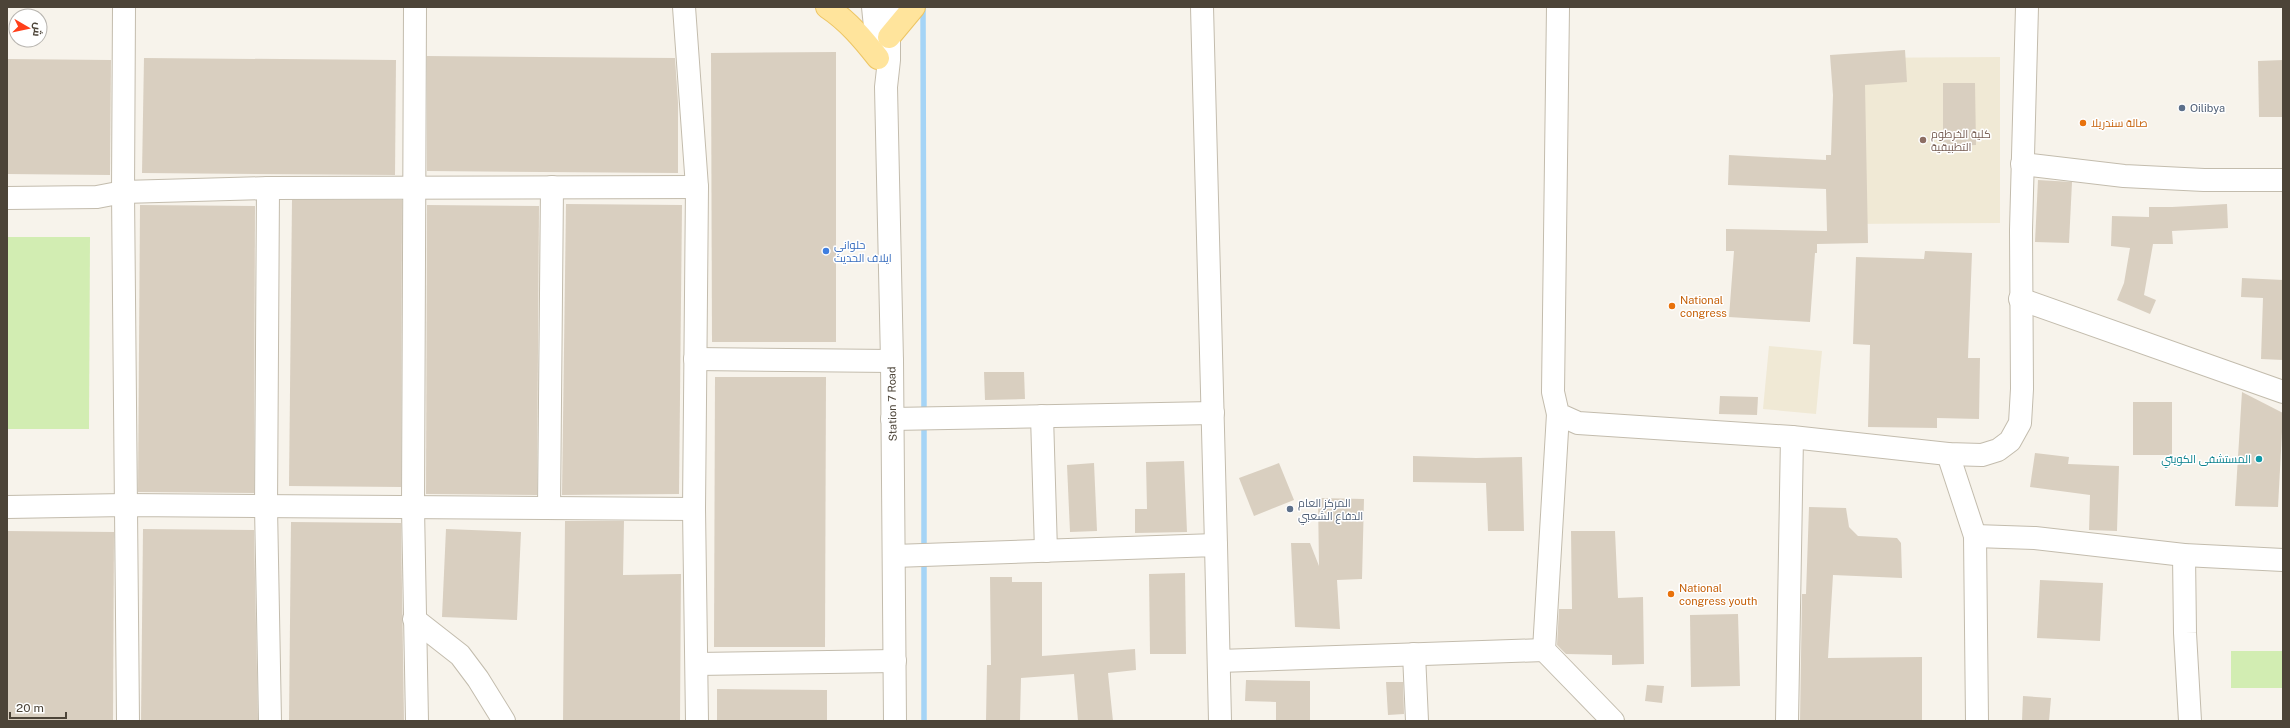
<svg xmlns="http://www.w3.org/2000/svg" width="2290" height="728" font-family="'Public Sans',Cairo,sans-serif">
<rect width="100%" height="100%" fill="#f7f3eb"/>
<g fill="#f0e9d5">
<path d="M2000,57V223L1846,224L1845,58Z"/>
<path d="M1769,346L1822,351L1816,414L1763,409Z"/>
</g>
<g fill="#d2edb2">
<path d="M7,237H90L89,429H7Z"/>
<path d="M2231,651H2283L2282,688H2231Z"/>
</g>
<g fill="none" stroke-linecap="round" stroke-linejoin="round">
<g stroke="#a5d4f6" stroke-width="5.5">
<path d="M923,7L924,415"/>
<path d="M924,423V551"/>
<path d="M924,559V721"/>
</g>
</g>
<g fill="#d9cfc0">
<path d="M1905,50L1907,82L1865,85L1868,243L1817,244V253H1815L1810,322L1729,317L1734,251H1726V229L1827,231L1826,189L1728,185L1729,155L1826,160V155H1831L1833,95L1830,55Z"/>
<path d="M836,52V342H712L711,53Z"/>
<path d="M427,56L675,58L678,103V173L427,171Z"/>
<path d="M144,58L396,60L395,175L142,173Z"/>
<path d="M7,59L111,60L110,175L7,174Z"/>
<path d="M2283,60V117H2259L2258,61Z"/>
<path d="M1943,83H1975L1976,145L1943,146Z"/>
<path d="M2038,180L2072,182L2069,243L2035,242Z"/>
<path d="M292,200H402L401,487L289,486Z"/>
<path d="M566,204L682,205L679,494L562,495Z"/>
<path d="M2227,204L2228,228L2172,231L2173,244H2153L2144,295L2156,300L2150,314L2117,300L2124,283L2130,248L2111,246L2112,216L2149,217V207H2172Z"/>
<path d="M140,205L255,206L254,493L138,492Z"/>
<path d="M427,205L539,206L537,495L426,494Z"/>
<path d="M1925,251L1972,253L1968,358H1980L1979,419L1937,418V428L1868,427L1870,345L1853,344L1856,257L1924,259Z"/>
<path d="M2242,278L2283,280V360L2261,359L2263,298L2241,297Z"/>
<path d="M984,372H1024L1025,399L985,400Z"/>
<path d="M715,377H826L825,647H714Z"/>
<path d="M2242,392L2283,413L2278,507L2235,506Z"/>
<path d="M1720,396L1758,397L1757,415L1719,414Z"/>
<rect x="2133" y="402" width="39" height="53"/>
<path d="M2035,453L2069,457L2068,464L2119,466L2117,531L2089,530L2090,495L2030,487Z"/>
<path d="M1413,456L1476,458L1522,457L1524,531H1488L1486,483L1413,482Z"/>
<path d="M1184,461L1187,532L1135,533V509H1147L1146,462Z"/>
<path d="M1094,463L1097,531L1070,532L1067,465Z"/>
<path d="M1279,463L1294,500L1254,516L1239,478Z"/>
<path d="M1318,498L1364,499L1362,579L1337,580L1340,629L1295,627L1291,543H1310L1319,566Z"/>
<path d="M1809,507L1846,508L1849,527L1858,536L1897,538L1901,543L1902,578L1833,575L1828,658L1922,657V721H1800L1802,594H1806Z"/>
<path d="M565,521H624L623,575L681,574L680,721H563Z"/>
<path d="M291,522L401,523L404,721H289Z"/>
<path d="M143,529L254,530L258,721H141Z"/>
<path d="M446,529L521,532L517,620L442,617Z"/>
<path d="M7,531L114,532L113,721H7Z"/>
<path d="M1571,531H1615L1618,598L1643,597L1644,664L1612,665V655L1566,654L1557,645L1559,609H1572Z"/>
<path d="M1185,573L1186,654H1150L1149,574Z"/>
<path d="M990,577H1012V582H1042V656L1135,649L1136,670L1108,673L1113,721H1078L1074,674L1021,678L1020,721H986L987,665H991Z"/>
<path d="M2040,580L2103,583L2100,641L2037,638Z"/>
<path d="M1738,614L1740,686L1691,687L1690,615Z"/>
<path d="M1246,680L1310,681V721H1276V702L1245,701Z"/>
<path d="M1386,682H1403L1404,714L1388,715Z"/>
<path d="M1647,685L1664,686L1662,703L1645,701Z"/>
<path d="M717,689L827,690V721H717Z"/>
<path d="M2023,696L2051,698L2049,721H2022Z"/>
</g>
<g fill="none" stroke-linecap="round" stroke-linejoin="round">
<defs>
<g id="minor">
<path d="M124,7L123,192L128,721"/>
<path d="M415,7L413,508L417,721"/>
<path d="M684,7L697,187L694,509L697,721"/>
<path d="M873,7L878,56"/>
<path d="M889,7V60L886,87L892,361L895,721"/>
<path d="M1202,7L1216,545"/>
<path d="M1558,7L1553,392L1558,414L1578,423L1792,437L1948,454L1982,455L1998,450L2010,441L2020,423L2022,389L2021,230L2027,7"/>
<path d="M2022,164L2124,176L2204,180H2283"/>
<path d="M268,188L266,507L270,721"/>
<path d="M7,198L97,197L123,192L268,188L697,187"/>
<path d="M2020,299L2283,392"/>
<path d="M695,359L892,361"/>
<path d="M1558,414L1544,650L1613,721"/>
<path d="M1042,416L1046,551"/>
<path d="M892,419L1213,413"/>
<path d="M1948,454L1975,536L1977,721"/>
<path d="M7,507L125,505L694,509"/>
<path d="M549,508L552,187"/>
<path d="M1975,536L2035,538L2184,555L2283,560"/>
<path d="M2184,555L2185,633L2190,721"/>
<path d="M894,556L1216,545L1220,721"/>
<path d="M414,619L460,655L478,679L504,721"/>
<path d="M1414,654L1417,721"/>
<path d="M1219,661L1544,650"/>
<path d="M697,664L895,661"/>
<path d="M1787,721L1792,437"/>
</g>
<g id="major">
<path d="M827,7C848,21 863,39 878,58"/>
<path d="M889,37L914,7"/>
</g>
</defs>
<use href="#minor" stroke="#c3bcad" stroke-width="24"/>
<use href="#major" stroke="#edc563" stroke-width="24"/>
<use href="#minor" stroke="#fff" stroke-width="22"/>
<use href="#major" stroke="#ffe49c" stroke-width="22"/>
</g>
<g fill="#5c6f8a" stroke="#fff" stroke-width="1.5">
<circle cx="2182" cy="108" r="4"/>
<circle cx="1290" cy="509" r="4"/>
</g>
<g fill="#e8710a" stroke="#fff" stroke-width="1.5">
<circle cx="2083" cy="123" r="4"/>
<circle cx="1672" cy="306" r="4"/>
<circle cx="1671" cy="594" r="4"/>
</g>
<circle fill="#8d6e63" stroke="#fff" stroke-width="1.5" cx="1923" cy="140" r="4"/>
<circle fill="#3f7fe0" stroke="#fff" stroke-width="1.5" cx="826" cy="251" r="4"/>
<circle fill="#0f9aa8" stroke="#fff" stroke-width="1.5" cx="2259" cy="459" r="4"/>
<g text-anchor="middle" stroke-width="3" stroke-linejoin="round" paint-order="stroke">
<g font-size="11" fill="#4e5e75" stroke="#fff" text-anchor="start">
<text x="2190" y="112">Oilibya</text>
<text x="1298" y="507">المركز العام<tspan x="1298" dy="13">الدفاع الشعبي</tspan></text>
</g>
<g font-size="11" fill="#c56008" stroke="#fff" text-anchor="start">
<text x="2091" y="127">صالة سندريلا</text>
<text x="1680" y="304">National<tspan x="1680" dy="13">congress</tspan></text>
<text x="1679" y="592">National<tspan x="1679" dy="13">congress youth</tspan></text>
</g>
<g font-size="11" fill="#785e54" stroke="#fff" text-anchor="start">
<text x="1931" y="138">كلية الخرطوم<tspan x="1931" dy="13">التطبيقية</tspan></text>
</g>
<g font-size="11" fill="#366cbe" stroke="#fff" text-anchor="start">
<text x="834" y="249">حلواني<tspan x="834" dy="13">ايلاف الحديث</tspan></text>
</g>
<g font-size="11" fill="#4c4438" stroke="#fff">
<text transform="translate(892 404) rotate(-91)" y="4">Station 7 Road</text>
</g>
<g font-size="11" fill="#0d838f" stroke="#fff" text-anchor="end">
<text x="2251" y="463">المستشفى الكويتي</text>
</g>
</g>
<rect width="2290" height="728" fill="none" stroke="#4c4438" stroke-width="16"/>
<g transform="translate(28 28) rotate(99)"><circle r="19" fill="#ffffff" stroke="#b7b4af"/>
<path d="M0-3L7 15L0 10L-7 15Z" fill="#ff3f1a"/>
<text y="-6" font-size="11" font-weight="bold" text-anchor="middle" fill="#4c4438">ش</text>
</g>
<path d="M10 712v6h56v-6" fill="none" stroke="#4c4438" stroke-width="2"/>
<text x="16" y="712" font-size="12" fill="#4c4438" stroke="#ffffff" stroke-width="3" paint-order="stroke">20 m</text>
</svg>
